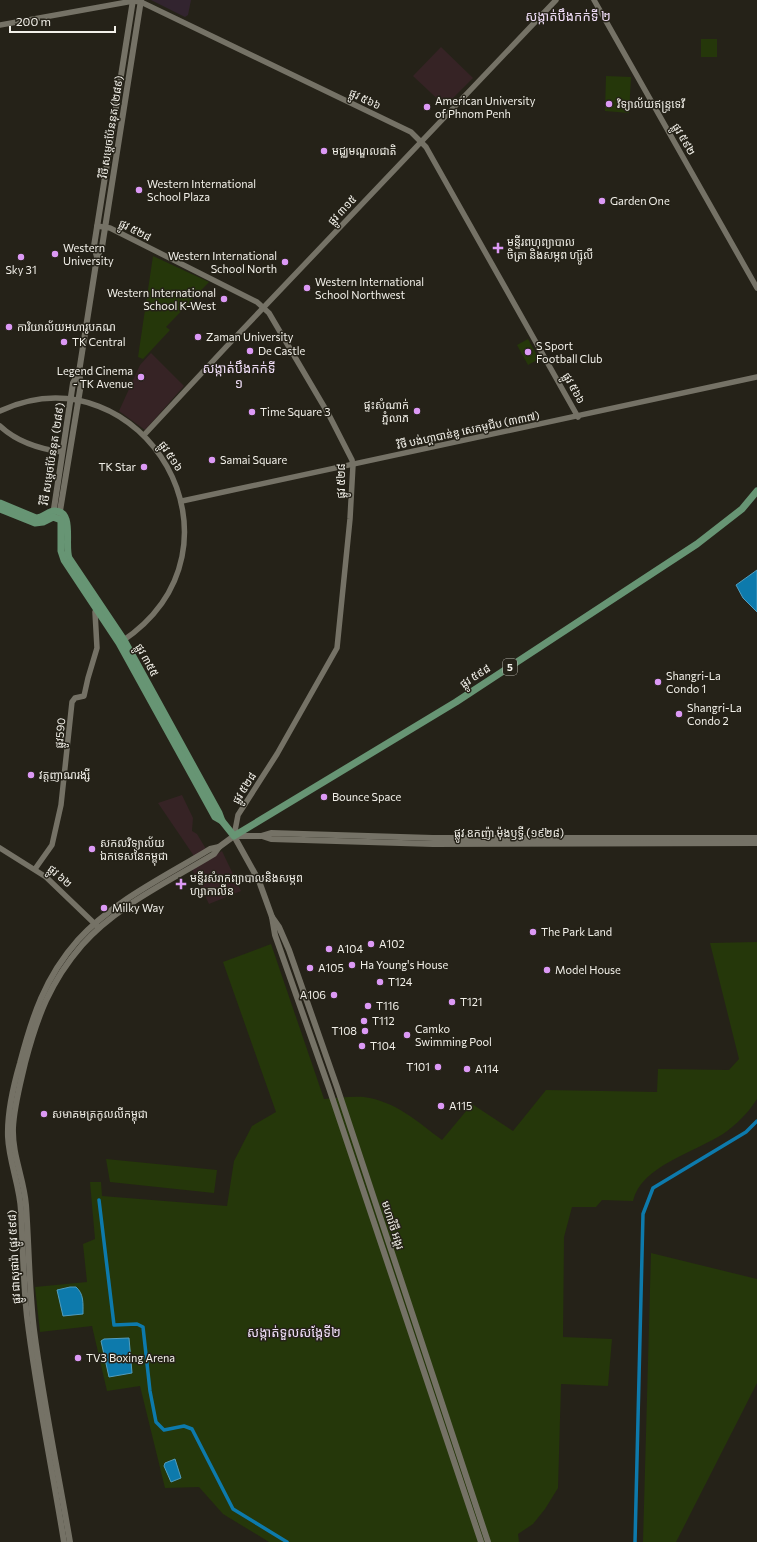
<svg xmlns="http://www.w3.org/2000/svg" width="757" height="1542" font-family="Commissioner,'Noto Sans Khmer',sans-serif">
<rect width="100%" height="100%" fill="#252218"/>
<g fill="#362325">
<path d="M441,47L473,78L445,106L413,76Z"/>
<path d="M151,353L184,386L145,430L119,411L140,365Z"/>
<path d="M182,795L193,818L192,831L197,834L206,849L194,856L158,803Z"/>
<path d="M222,851L241,891L209,904L192,869Z"/>
</g>
<path fill="#32242f" d="M151,0H191L188,15L185,17Z"/>
<g fill="#25370a">
<rect x="701" y="39" width="16" height="18"/>
<path d="M606,76L631,77L629,113L605,111Z"/>
<path d="M153,256L209,282L166,327L170,330L143,359L138,357Z"/>
<path d="M528,339L539,359L528,365L517,345Z"/>
<path d="M757,942V1099C749,1112 736,1125 723,1134C695,1152 641,1166 633,1201L602,1200L596,1207H572L564,1237L563,1337L612,1339L608,1386L561,1384L558,1488L545,1509L533,1524L518,1534L519,1542H269L223,1514L199,1487L165,1488L140,1386L107,1391L92,1326L40,1332L35,1287L87,1282L83,1244L95,1239L90,1182H101L102,1196L227,1206L234,1161L252,1126L276,1112L223,962L271,944L324,1099C337,1098 352,1096 364,1097C395,1101 418,1122 442,1140L472,1104L513,1131L546,1090L657,1092L658,1069L729,1070L739,1059L710,943Z"/>
<path d="M106,1159L217,1170L214,1193L110,1182Z"/>
<path d="M651,1253L757,1279V1383L676,1542H643Z"/>
</g>
<g fill="#0d7aac" stroke="#529dbe">
<path d="M757,570V612L743,598L736,585Z"/>
<path d="M70,1287H76C84,1294 83,1303 83,1314L63,1316L57,1290Z"/>
<path d="M129,1338L132,1373L109,1377L101,1341L104,1339Z"/>
<path d="M175,1459L181,1478L171,1482L164,1466L165,1463Z"/>
</g>
<g fill="none" stroke-linecap="round" stroke-linejoin="round">
<g stroke="#0d7aac" stroke-width="3.5">
<path d="M99,1200L114,1325L137,1324L143,1327L150,1391L156,1422L164,1430L184,1426L192,1429L233,1509L287,1542"/>
<path d="M635,1542L643,1214L653,1188L746,1132L757,1121"/>
</g>
<g stroke="#757266" stroke-width="5.5">
<path d="M594,0L757,288"/>
<path d="M0,25L133,1L141,2L411,132L426,147L578,417"/>
<path d="M97,226L110,228L257,302L269,313L329,415L352,460L353,465L350,519L337,648L277,754L238,815L234,836"/>
<path d="M0,411C142,346 263,547 121,642"/>
<path d="M0,426C17,442 40,449 62,452"/>
<path d="M144,435L226,347L556,0"/>
<path d="M182,501L757,377"/>
<path d="M0,848L46,877L97,926"/>
<path d="M35,869L52,845L61,805L72,702L75,698L84,696L88,678L97,648L95,612L97,608"/>
</g>
<g stroke="#757266" stroke-width="6">
<path d="M97,257L94,246L133,0"/>
<path d="M53,515L73,383L79,372"/>
<path d="M59,517L81,384L79,372L97,257L102,247L141,0"/>
<path d="M234,836L259,881L272,917L275,935L329,1088L481,1542"/>
<path d="M234,836H261L271,833L433,838H757"/>
<path d="M262,836L271,839L433,844L757,843"/>
<path d="M272,917L279,927L289,950L337,1087L488,1542"/>
<path d="M64,1542C52,1467 36,1392 27,1317C23,1281 23,1246 21,1211C20,1186 9,1162 8,1137C7,1112 13,1087 20,1063C32,1017 45,977 78,940C113,901 166,876 210,849L219,847"/>
<path d="M70,1542C58,1471 43,1401 34,1330C29,1288 29,1247 26,1205C24,1179 12,1155 13,1128C14,1106 20,1085 25,1063C37,1017 50,982 82,945C116,906 170,881 214,854L219,847L234,836"/>
</g>
<g stroke="#679574" stroke-width="7">
<path d="M0,503L36,518C43,518 47,512 54,511C75,510 64,545 69,558L124,640L219,813L222,821"/>
<path d="M0,509L35,523L43,522L53,517L61,520V551L64,560L119,643L215,817L222,821L234,836L456,702L697,544L742,509L757,491"/>
</g>
</g>
<g fill="#dc99f5" stroke="#252218" stroke-width="1.5">
<circle cx="609" cy="104" r="4"/>
<circle cx="427" cy="107" r="4"/>
<circle cx="324" cy="151" r="4"/>
<circle cx="139" cy="190" r="4"/>
<circle cx="602" cy="201" r="4"/>
<path d="M496 242h4v4h4v4h-4v4h-4v-4h-4v-4h4z"/>
<circle cx="55" cy="254" r="4"/>
<circle cx="21" cy="257" r="4"/>
<circle cx="285" cy="262" r="4"/>
<circle cx="307" cy="288" r="4"/>
<circle cx="224" cy="299" r="4"/>
<circle cx="9" cy="327" r="4"/>
<circle cx="198" cy="337" r="4"/>
<circle cx="64" cy="342" r="4"/>
<circle cx="250" cy="351" r="4"/>
<circle cx="528" cy="352" r="4"/>
<circle cx="141" cy="377" r="4"/>
<circle cx="417" cy="411" r="4"/>
<circle cx="252" cy="412" r="4"/>
<circle cx="212" cy="460" r="4"/>
<circle cx="144" cy="467" r="4"/>
<circle cx="658" cy="682" r="4"/>
<circle cx="679" cy="714" r="4"/>
<circle cx="31" cy="775" r="4"/>
<circle cx="324" cy="797" r="4"/>
<circle cx="92" cy="849" r="4"/>
<path d="M179 878h4v4h4v4h-4v4h-4v-4h-4v-4h4z"/>
<circle cx="104" cy="908" r="4"/>
<circle cx="533" cy="932" r="4"/>
<circle cx="371" cy="944" r="4"/>
<circle cx="329" cy="949" r="4"/>
<circle cx="352" cy="965" r="4"/>
<circle cx="310" cy="968" r="4"/>
<circle cx="547" cy="970" r="4"/>
<circle cx="380" cy="982" r="4"/>
<circle cx="334" cy="995" r="4"/>
<circle cx="452" cy="1002" r="4"/>
<circle cx="368" cy="1006" r="4"/>
<circle cx="364" cy="1021" r="4"/>
<circle cx="365" cy="1031" r="4"/>
<circle cx="407" cy="1035" r="4"/>
<circle cx="362" cy="1046" r="4"/>
<circle cx="438" cy="1067" r="4"/>
<circle cx="467" cy="1069" r="4"/>
<circle cx="441" cy="1106" r="4"/>
<circle cx="44" cy="1114" r="4"/>
<circle cx="78" cy="1358" r="4"/>
</g>
<g text-anchor="middle" stroke-width="3" stroke-linejoin="round" paint-order="stroke">
<rect fill="#252218" stroke="#b4b2aa" stroke-width="1" x="503" y="659" width="14" height="16" rx="3"/>
<g font-size="10" font-weight="bold" fill="#f2f0e9">
<text x="510" y="671">5</text>
</g>
<g font-size="11" fill="#f2f0e9" stroke="#252218">
<text transform="translate(365 99) rotate(25)" y="4">ផ្លូវ ៥៦៦</text>
<text transform="translate(111 127) rotate(-81)" y="4">វិថី សម្តេចប៉ែននុត (២៨៩)</text>
<text transform="translate(684 139) rotate(60)" y="4">ផ្លូវ ៥៩២</text>
<text transform="translate(342 210) rotate(-47)" y="4">ផ្លូវ ៣១៥</text>
<text transform="translate(135 230) rotate(27)" y="4">ផ្លូវ ៥២៨</text>
<text transform="translate(574 388) rotate(61)" y="4">ផ្លូវ ៥៦៦</text>
<text transform="translate(468 430) rotate(-12)" y="4">វិថី បង់ហ្គាបាន់ឌូ សេកមូជីប (៣៣៧)</text>
<text transform="translate(52 454) rotate(-81)" y="4">វិថី សម្តេចប៉ែននុត (២៨៩)</text>
<text transform="translate(171 456) rotate(56)" y="4">ផ្លូវ ៥១៦</text>
<text transform="translate(341 481) rotate(-90)" y="4">ផ្លូវ ៥២៨</text>
<text transform="translate(147 660) rotate(61)" y="4">ផ្លូវ ៣៥៥</text>
<text transform="translate(475 676) rotate(-33)" y="4">ផ្លូវ ៥៩៨</text>
<text transform="translate(60 733) rotate(-85)" y="4">ផ្លូវ590</text>
<text transform="translate(244 788) rotate(-58)" y="4">ផ្លូវ ៥២៨</text>
<text x="509" y="837">ផ្លូវ ឧកញ៉ា ម៉ុងឫទ្ធី (១៩២៨)</text>
<text transform="translate(60 876) rotate(41)" y="4">ផ្លូវ ៦២</text>
<text transform="translate(393 1225) rotate(72)" y="4">មហាវិថី អង្គរ</text>
<text transform="translate(14 1257) rotate(-93)" y="4">ផ្លូវ ជាសុផារ៉ា (ផ្លូវ ៥៩៨)</text>
</g>
<g font-size="11" fill="#f2f0e9" stroke="#252218" text-anchor="start">
<text x="435" y="105">American University<tspan x="435" dy="13">of Phnom Penh</tspan></text>
<text x="617" y="108">វិទ្យាល័យឥន្រ្ទទេវី</text>
<text x="332" y="155">មជ្ឈមណ្ឌលជាតិ</text>
<text x="147" y="188">Western International<tspan x="147" dy="13">School Plaza</tspan></text>
<text x="610" y="205">Garden One</text>
<text x="507" y="246">មន្ទីរពហុព្យាបាល<tspan x="507" dy="13">ចិត្រា និងសម្ភព ហ្ស៊ូលី</tspan></text>
<text x="63" y="252">Western<tspan x="63" dy="13">University</tspan></text>
<text x="277" y="260" text-anchor="end">Western International<tspan x="277" dy="13">School North</tspan></text>
<text x="21" y="274" text-anchor="middle">Sky 31</text>
<text x="315" y="286">Western International<tspan x="315" dy="13">School Northwest</tspan></text>
<text x="216" y="297" text-anchor="end">Western International<tspan x="216" dy="13">School K-West</tspan></text>
<text x="17" y="331">ការិយាល័យអហារូបកណ</text>
<text x="206" y="341">Zaman University</text>
<text x="72" y="346">TK Central</text>
<text x="536" y="350">S Sport<tspan x="536" dy="13">Football Club</tspan></text>
<text x="258" y="355">De Castle</text>
<text x="133" y="375" text-anchor="end">Legend Cinema<tspan x="133" dy="13">- TK Avenue</tspan></text>
<text x="409" y="409" text-anchor="end">ផ្ទះសំណាក់<tspan x="409" dy="13">ភ្នំលាភ</tspan></text>
<text x="260" y="416">Time Square 3</text>
<text x="220" y="464">Samai Square</text>
<text x="136" y="471" text-anchor="end">TK Star</text>
<text x="666" y="680">Shangri-La<tspan x="666" dy="13">Condo 1</tspan></text>
<text x="687" y="712">Shangri-La<tspan x="687" dy="13">Condo 2</tspan></text>
<text x="39" y="779">វត្តញាណរង្សី</text>
<text x="332" y="801">Bounce Space</text>
<text x="100" y="847">សកលវិទ្យាល័យ<tspan x="100" dy="13">ឯកទេសនៃកម្ពុជា</tspan></text>
<text x="190" y="882">មន្ទីរសំរាកព្យាបាលនិងសម្ភព<tspan x="190" dy="13">ហ្សាកាលីន</tspan></text>
<text x="112" y="912">Milky Way</text>
<text x="541" y="936">The Park Land</text>
<text x="379" y="948">A102</text>
<text x="337" y="953">A104</text>
<text x="360" y="969">Ha Young's House</text>
<text x="318" y="972">A105</text>
<text x="555" y="974">Model House</text>
<text x="388" y="986">T124</text>
<text x="326" y="999" text-anchor="end">A106</text>
<text x="460" y="1006">T121</text>
<text x="376" y="1010">T116</text>
<text x="372" y="1025">T112</text>
<text x="415" y="1033">Camko<tspan x="415" dy="13">Swimming Pool</tspan></text>
<text x="357" y="1035" text-anchor="end">T108</text>
<text x="370" y="1050">T104</text>
<text x="430" y="1071" text-anchor="end">T101</text>
<text x="475" y="1073">A114</text>
<text x="449" y="1110">A115</text>
<text x="52" y="1118">សមាគមត្រកូលលីកម្ពុជា</text>
<text x="86" y="1362">TV3 Boxing Arena</text>
</g>
<g font-size="13" fill="#efddf7" stroke="#252218">
<text x="568" y="21">សង្កាត់បឹងកក់ទី ២</text>
<text x="239" y="373">សង្កាត់បឹងកក់ទី<tspan x="239" dy="15">១</tspan></text>
<text x="294" y="1337">សង្កាត់ទួលសង្កែទី២</text>
</g>
</g>
<path d="M10 26v6h105v-6" fill="none" stroke="#f2f0e9" stroke-width="2"/>
<text x="16" y="26" font-size="12" fill="#f2f0e9" stroke="#252218" stroke-width="3" paint-order="stroke">200 m</text>
</svg>
